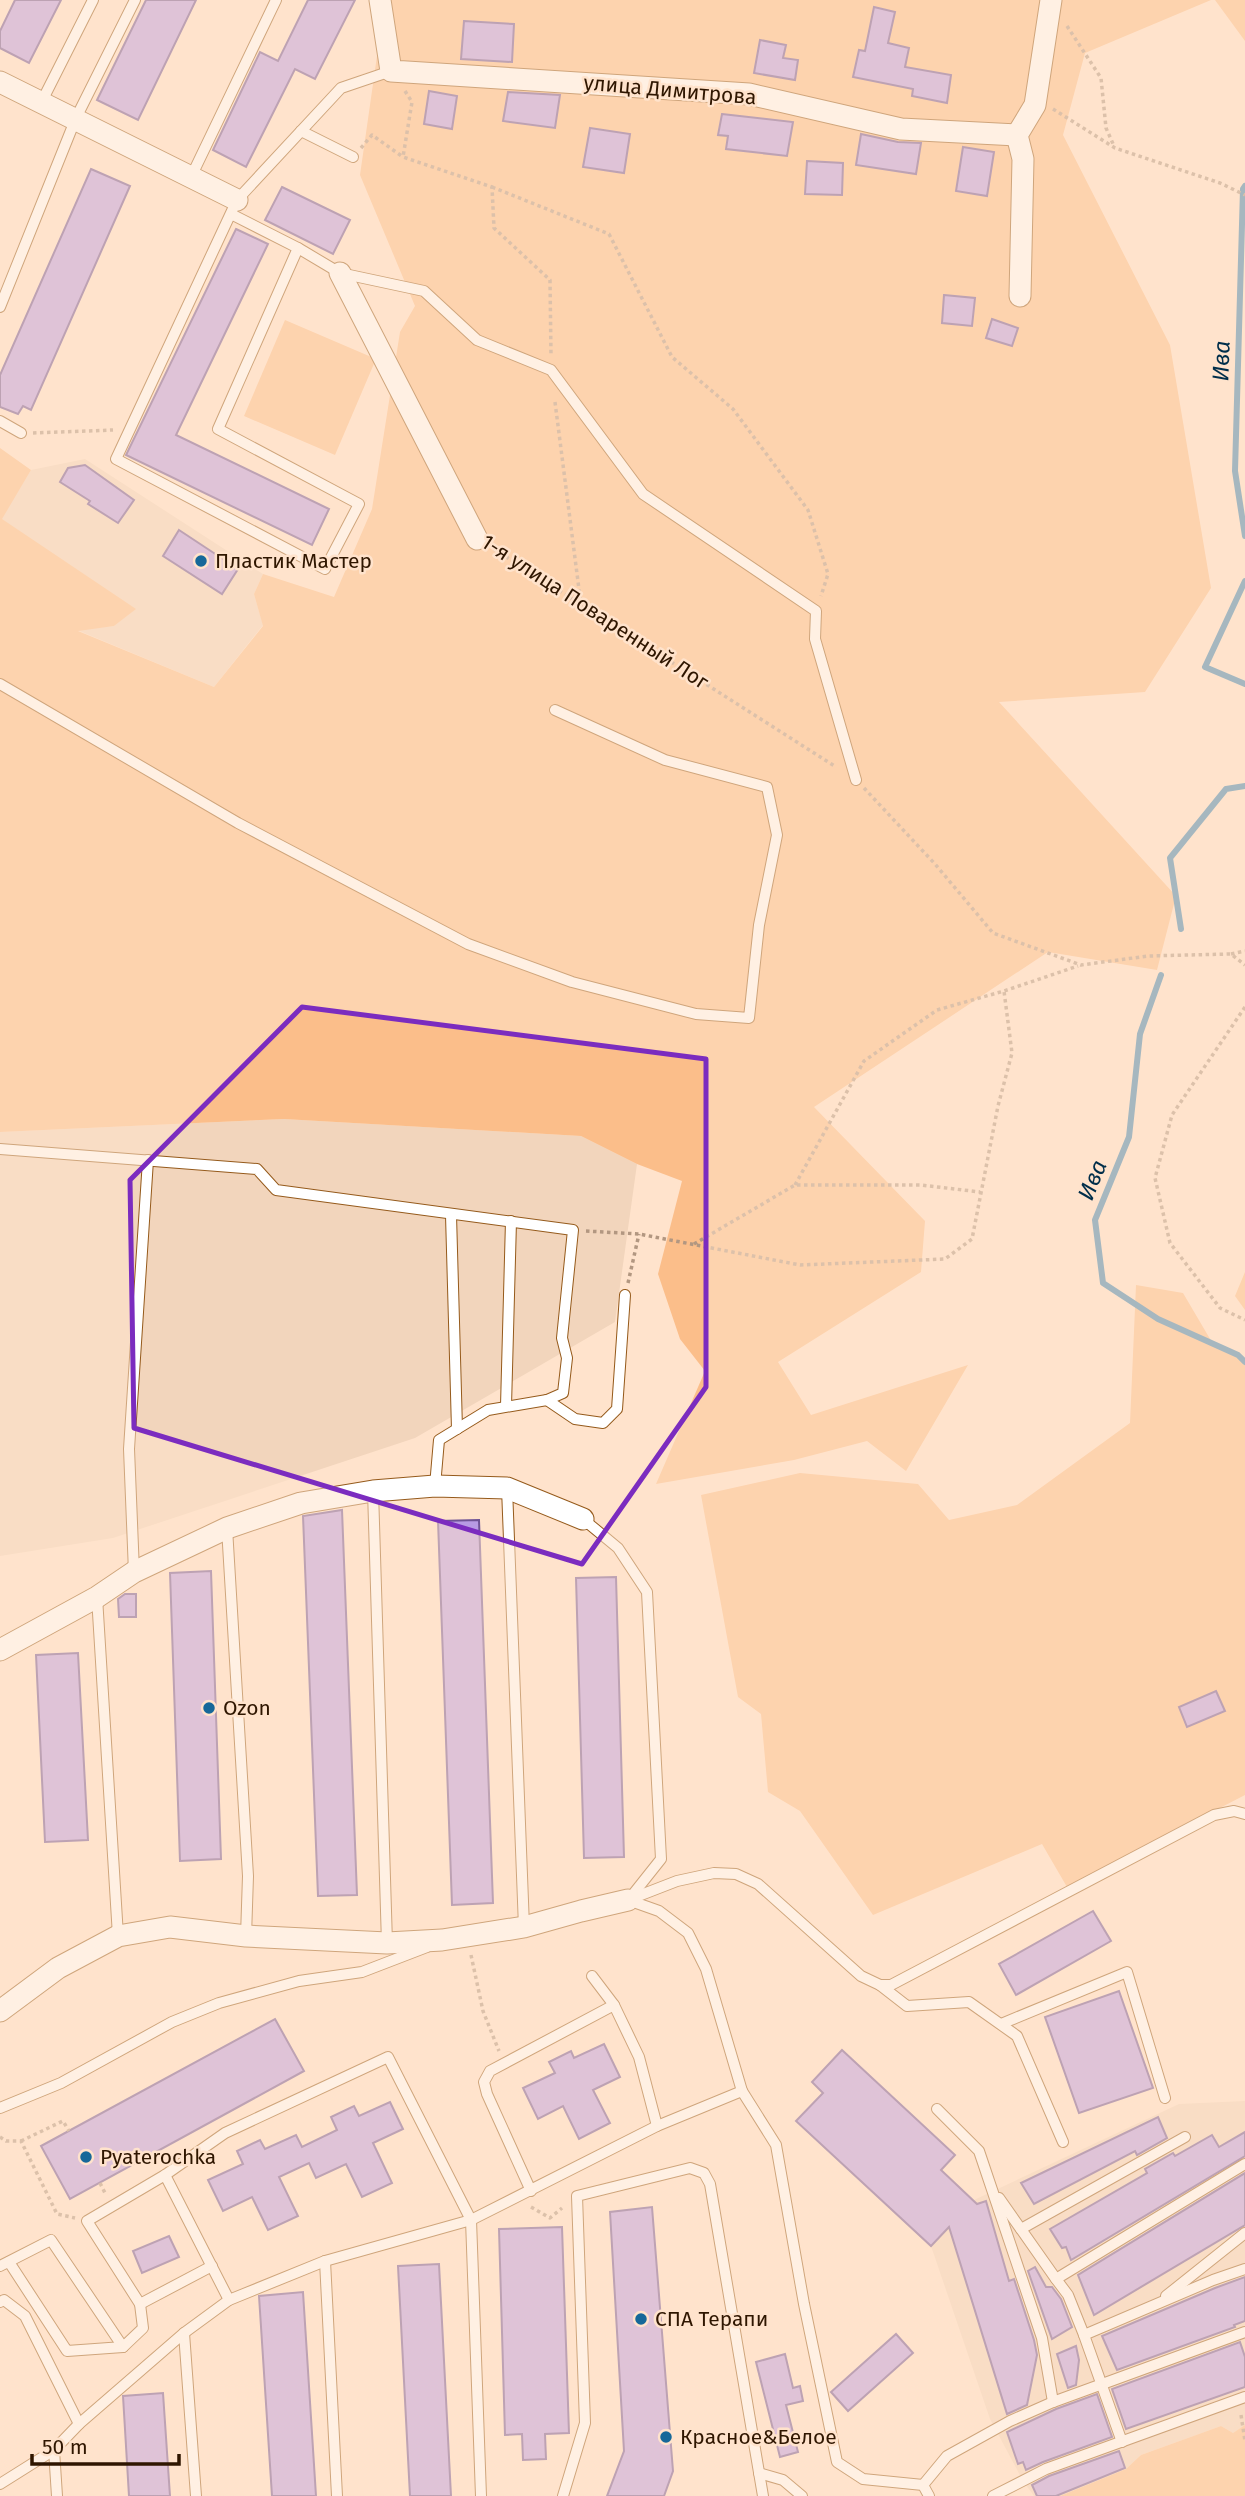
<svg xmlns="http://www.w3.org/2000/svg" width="1245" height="2496" font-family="'Fira Sans',sans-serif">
<rect width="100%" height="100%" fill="#ffe3cc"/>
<g fill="#f2d5bc">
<path d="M85,459L263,574L254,594L263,625L214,687L77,630L114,626L135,609L1,519L31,470Z"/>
<path d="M284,1119L581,1136L637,1164L615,1322L415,1438L113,1538L0,1556V1132Z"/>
<path d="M1245,2101V2425L1233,2433L1221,2426L1141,2455L1126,2469L1060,2496H1034L1023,2481L990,2419L931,2246L974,2200L1179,2104Z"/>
</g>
<g fill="#fbbe8a">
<path d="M385,0H1211L1085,53L1063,135L1170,345L1211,588L1145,692L999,702L1176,896L1157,970L1048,952L814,1107L925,1221L921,1272L778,1362L811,1415L968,1365L906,1471L867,1441L794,1460L656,1484L705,1371L680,1339L658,1274L682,1181L637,1164L581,1136L284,1119L0,1132V448L31,470L2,519L136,609L114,626L78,631L214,687L263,626L254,594L263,574L334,597L372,509L400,332L415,306L360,175Z"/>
<path d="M1215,0H1245V41Z"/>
<path d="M285,320L376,359L335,455L244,416Z"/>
<path d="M1245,1272V1310L1235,1296Z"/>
<path d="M1136,1285L1183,1293L1213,1344L1238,1355L1245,1362V1795L1067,1887L1042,1844L873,1915L800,1811L768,1792L761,1714L738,1697L701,1495L800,1473L918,1484L949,1520L1017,1505L1130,1423Z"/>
<path d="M1245,2425V2496H1060L1126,2469L1141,2455L1221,2426L1233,2433Z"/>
</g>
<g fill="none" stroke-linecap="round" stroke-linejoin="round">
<g stroke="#3a82af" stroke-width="6">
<path d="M1245,186L1243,189L1235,471L1245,536"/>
<path d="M1245,581L1205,667L1245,684"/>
<path d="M1181,929L1170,858L1226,789L1245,786"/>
<path d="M1161,975L1140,1034L1129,1137L1095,1220L1103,1283L1158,1319L1238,1355L1245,1362"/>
</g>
</g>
<g fill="#b89be4" stroke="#6e5295" stroke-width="2">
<path d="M15,0H61L29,63L0,48V31Z"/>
<path d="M146,0H196L138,120L97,100Z"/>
<path d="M308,0H355L315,79L295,69L246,167L213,150L260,52L278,61Z"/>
<path d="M874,7L895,12L888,43L909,48L905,67L951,75L947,103L912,96L913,89L853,77L859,50L865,51Z"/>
<path d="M464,21L514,24L512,62L461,59Z"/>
<path d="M760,40L786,45L783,58L798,60L795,80L754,73Z"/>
<path d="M429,91L457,96L452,129L424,124Z"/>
<path d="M508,92L560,95L555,128L503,121Z"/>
<path d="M722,114L793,122L787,156L726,149L728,136L718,135Z"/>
<path d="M590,128L630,134L624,173L583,167Z"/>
<path d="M861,134L898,142L921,143L916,174L856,165Z"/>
<path d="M963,147L994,152L987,196L956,191Z"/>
<path d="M807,161L843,163L842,195L805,194Z"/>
<path d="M91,169L130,186L31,410L23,406L18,414L0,407V375Z"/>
<path d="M282,187L350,220L333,254L265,220Z"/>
<path d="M236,229L268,244L176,435L329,509L312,545L126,455Z"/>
<path d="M944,295L975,298L972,326L942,323Z"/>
<path d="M992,319L1018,328L1012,346L986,338Z"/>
<path d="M85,465L134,500L118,523L88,504L90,501L60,482L68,468Z"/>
<path d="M179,530L238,569L222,594L163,556Z"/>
<path d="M342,1510L357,1895L318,1896L303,1516Z"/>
<path d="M479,1520L493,1903L452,1905L438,1521Z"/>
<path d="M211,1571L221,1859L180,1861L170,1573Z"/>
<path d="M616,1577L624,1857L584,1858L576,1578Z"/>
<path d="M125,1594H136V1617H119L118,1599Z"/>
<path d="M78,1653L88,1840L45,1842L36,1655Z"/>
<path d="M1216,1691L1225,1711L1187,1727L1179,1707Z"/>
<path d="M1093,1911L1111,1941L1016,1995L999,1964Z"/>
<path d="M1119,1991L1153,2088L1079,2113L1045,2017Z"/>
<path d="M275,2019L304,2071L70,2199L41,2146Z"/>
<path d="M604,2044L620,2077L593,2090L610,2123L579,2139L563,2106L538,2119L523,2088L555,2073L549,2062L571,2051L574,2058Z"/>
<path d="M842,2050L955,2155L941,2170L977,2204L986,2201L1009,2281L1014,2279L1034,2340L1037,2355L1027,2405L1007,2414L949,2227L931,2246L796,2121L823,2093L812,2082Z"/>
<path d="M390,2102L403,2129L373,2143L392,2183L362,2197L346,2164L316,2178L309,2163L279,2177L298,2216L268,2230L252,2197L223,2211L208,2180L243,2164L237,2151L260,2140L265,2149L296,2135L302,2147L337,2130L331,2117L354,2106L359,2116Z"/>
<path d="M1158,2117L1167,2138L1137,2155L1135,2151L1034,2204L1021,2183Z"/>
<path d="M1245,2132V2156L1071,2260L1066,2247L1062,2248L1050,2229L1147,2173L1145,2169L1173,2153L1175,2156L1212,2135L1219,2147Z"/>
<path d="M1245,2173V2225L1094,2315L1078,2275Z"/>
<path d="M652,2207L673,2471L664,2496H607L624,2451L610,2212Z"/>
<path d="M562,2227L569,2433L545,2434L546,2459L523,2460L522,2434L505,2435L499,2229Z"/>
<path d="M169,2236L179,2257L142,2273L133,2251Z"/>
<path d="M439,2264L451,2496H410L398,2266Z"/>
<path d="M1035,2267L1046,2287H1052L1061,2299L1072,2327L1052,2339L1028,2271Z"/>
<path d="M1245,2277V2321L1234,2325L1235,2327L1117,2370L1102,2336L1215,2288Z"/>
<path d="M303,2292L316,2496H272L259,2296Z"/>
<path d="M896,2334L913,2353L848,2411L831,2392Z"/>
<path d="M1240,2342L1245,2357V2387L1126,2429L1112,2389Z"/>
<path d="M1076,2346L1079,2360L1076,2385L1068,2388L1057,2354Z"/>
<path d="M785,2354L793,2388L800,2386L803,2401L786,2405L798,2452L780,2457L756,2362Z"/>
<path d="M163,2393L170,2496H129L123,2396Z"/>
<path d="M1097,2394L1112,2437L1043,2462L1026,2470L1023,2462L1018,2464L1007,2432L1056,2409Z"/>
<path d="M1119,2451L1125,2468L1056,2496H1037L1032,2485L1049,2476Z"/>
</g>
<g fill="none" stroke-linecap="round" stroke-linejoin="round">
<defs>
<g id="service">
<path d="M41,103L93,0"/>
<path d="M301,131L353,157"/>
<path d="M191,177L276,0"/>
<path d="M231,214L298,248L218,429L359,504L325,569L116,459L237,200L341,88L391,71"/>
<path d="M298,248L340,273L424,291L477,340L551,370L643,494L816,611L815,639L856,780"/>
<path d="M0,307L76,118L135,0"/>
<path d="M0,421L21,433"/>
<path d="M0,684L238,823L468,944L572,982L696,1014L749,1018L759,925L777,835L767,787L665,760L555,710"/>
<path d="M0,1149L257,1169L276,1190L573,1230L562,1338L567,1358L563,1393L547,1400L488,1410L439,1440L435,1486"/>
<path d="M451,1215L457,1429"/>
<path d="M547,1400L575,1419L603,1423L617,1409L625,1295"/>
<path d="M506,1406L511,1221"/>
<path d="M507,1488L524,1927"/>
<path d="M373,1491L387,1943"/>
<path d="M583,1519L618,1548L647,1592L661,1859L630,1898"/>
<path d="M227,1528L248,1876L246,1936"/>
<path d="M134,1572L129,1449L148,1160"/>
<path d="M97,1597L118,1936"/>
<path d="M628,1900L677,1881L714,1873L736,1874L758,1884L861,1976L880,1985H891L1214,1815L1234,1811L1245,1814"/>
<path d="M628,1900L659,1911L688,1933L706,1969L742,2091"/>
<path d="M592,1976L614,2005"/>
<path d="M880,1985L907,2006L969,2002L1017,2036L1063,2142"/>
<path d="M1001,2024L1127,1972L1165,2098"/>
<path d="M0,2108L61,2083L172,2022L219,2003L299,1981L362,1972L427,1947"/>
<path d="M937,2109L979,2151L1042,2338L1053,2402"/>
<path d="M165,2175L229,2300"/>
<path d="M531,2191L487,2094L484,2082L490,2071L614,2005L639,2057L657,2126"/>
<path d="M999,2198L1056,2279"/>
<path d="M1021,2229L1185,2137"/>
<path d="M325,2261L337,2496"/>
<path d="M9,2262L67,2351L123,2347"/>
<path d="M0,2266L51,2240L123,2347L143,2328L140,2304"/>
<path d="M212,2266L140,2304L87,2221L165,2175L225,2133L388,2057L471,2220L481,2496"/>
<path d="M1166,2296L1245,2233"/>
<path d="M0,2302L4,2300L25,2316L79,2424"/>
<path d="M184,2333L196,2496"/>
<path d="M1084,2335L1068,2295L1056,2279L1245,2164"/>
<path d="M1122,2442L1084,2335L1213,2280L1245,2269"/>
<path d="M54,2450L57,2496"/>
<path d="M759,2473L783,2480L802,2496"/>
<path d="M0,2484L54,2450L79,2424L184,2333L229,2300L325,2261L471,2220L657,2126L742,2091L776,2145L804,2304L837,2462L863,2479L923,2485L929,2496"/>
<path d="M923,2485L947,2456L1010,2421L1053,2402L1245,2332"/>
<path d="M563,2496L585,2423L577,2196L690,2168L704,2173L710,2184L763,2496"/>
<path d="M993,2496L1046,2469L1245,2397"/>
</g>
<g id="minor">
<path d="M380,0L391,71L749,94L901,129L1017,135"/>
<path d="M0,82L237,200"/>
<path d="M340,273L477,539"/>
<path d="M1020,296L1023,159L1017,135L1035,105L1051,0"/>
<path d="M0,1650L97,1597L134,1572L227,1528L301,1503L373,1491L435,1486L507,1488L583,1519"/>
<path d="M0,2011L58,1968L118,1936L170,1927L246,1936L387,1943L442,1940L524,1927L581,1911L628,1900"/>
</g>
</defs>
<use href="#service" stroke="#955a1b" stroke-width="12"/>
<use href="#minor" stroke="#955a1b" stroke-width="23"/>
<g stroke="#b29781" stroke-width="3.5" stroke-dasharray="3.5 3.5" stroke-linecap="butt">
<path d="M1067,26L1101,78L1106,128L1114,146"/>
<path d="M405,91L412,102L403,157L492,187L494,228L550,280L551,356"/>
<path d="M1053,109L1115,148L1220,183L1245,195"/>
<path d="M361,148L372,135L403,157"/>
<path d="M492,187L609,234L672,357L733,409L808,510L828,574L821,596"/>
<path d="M555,402L581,605"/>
<path d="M33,433L113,430"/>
<path d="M494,549L836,767"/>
<path d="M864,788L935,864L993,933L1081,965L1148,956L1231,954L1245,965"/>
<path d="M1231,954L1245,951"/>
<path d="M1245,1007L1172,1115L1155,1178L1170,1243L1220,1308L1245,1320"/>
<path d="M795,1185L864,1061L937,1010L1004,991L1078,966"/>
<path d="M586,1231L639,1234L800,1265L945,1259L972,1239L998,1106L1012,1053L1004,991"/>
<path d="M694,1244L795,1185H921L980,1192"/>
<path d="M628,1283L639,1234"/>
<path d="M471,1955L483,2011L499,2051"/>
<path d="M0,2137L6,2141H21L57,2214L75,2218"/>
<path d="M21,2141L63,2121L69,2131"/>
<path d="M100,2183L106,2195"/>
<path d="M531,2207L550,2218L562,2208"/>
<path d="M1241,2415L1245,2441"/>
</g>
<use href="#service" stroke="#fff" stroke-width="10"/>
<use href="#minor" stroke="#fff" stroke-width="21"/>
</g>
<path d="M0 0H1245V2496H0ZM302,1007L706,1059V1387L582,1564L134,1428L130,1180Z" fill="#ffe3cc" fill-opacity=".55" fill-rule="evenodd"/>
<path fill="none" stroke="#7b2cbf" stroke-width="5" stroke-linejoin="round" d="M302,1007L706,1059V1387L582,1564L134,1428L130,1180Z"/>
<g fill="#166899" stroke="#ffe3cc" stroke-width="2.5">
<circle cx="201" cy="561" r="7"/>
<circle cx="209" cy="1708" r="7"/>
<circle cx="86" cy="2157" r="7"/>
<circle cx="641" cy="2319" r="7"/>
<circle cx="666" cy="2437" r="7"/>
</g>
<g text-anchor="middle" stroke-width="5" stroke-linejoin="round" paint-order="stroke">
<g font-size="21" fill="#2f1600" stroke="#ffe3cc">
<text transform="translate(670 90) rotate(5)" y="7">улица Димитрова</text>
<text transform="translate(595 612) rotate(33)" y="7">1-я улица Поваренный Лог</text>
</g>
<g font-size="21" fill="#2f1600" stroke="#ffe3cc" text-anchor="start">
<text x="215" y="568">Пластик Мастер</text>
<text x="223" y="1715">Ozon</text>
<text x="100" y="2164">Pyaterochka</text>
<text x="655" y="2326">СПА Терапи</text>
<text x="680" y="2444">Красное&amp;Белое</text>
</g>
<g font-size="23" font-style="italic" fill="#002e4a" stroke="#ffe3cc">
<text transform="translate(1221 361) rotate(-88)" y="8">Ива</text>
<text transform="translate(1092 1180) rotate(-68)" y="8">Ива</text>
</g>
</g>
<path d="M32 2454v10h147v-10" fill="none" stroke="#2f1600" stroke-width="3.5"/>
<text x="42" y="2454" font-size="21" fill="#2f1600" stroke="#ffe3cc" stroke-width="5" paint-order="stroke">50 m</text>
</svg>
